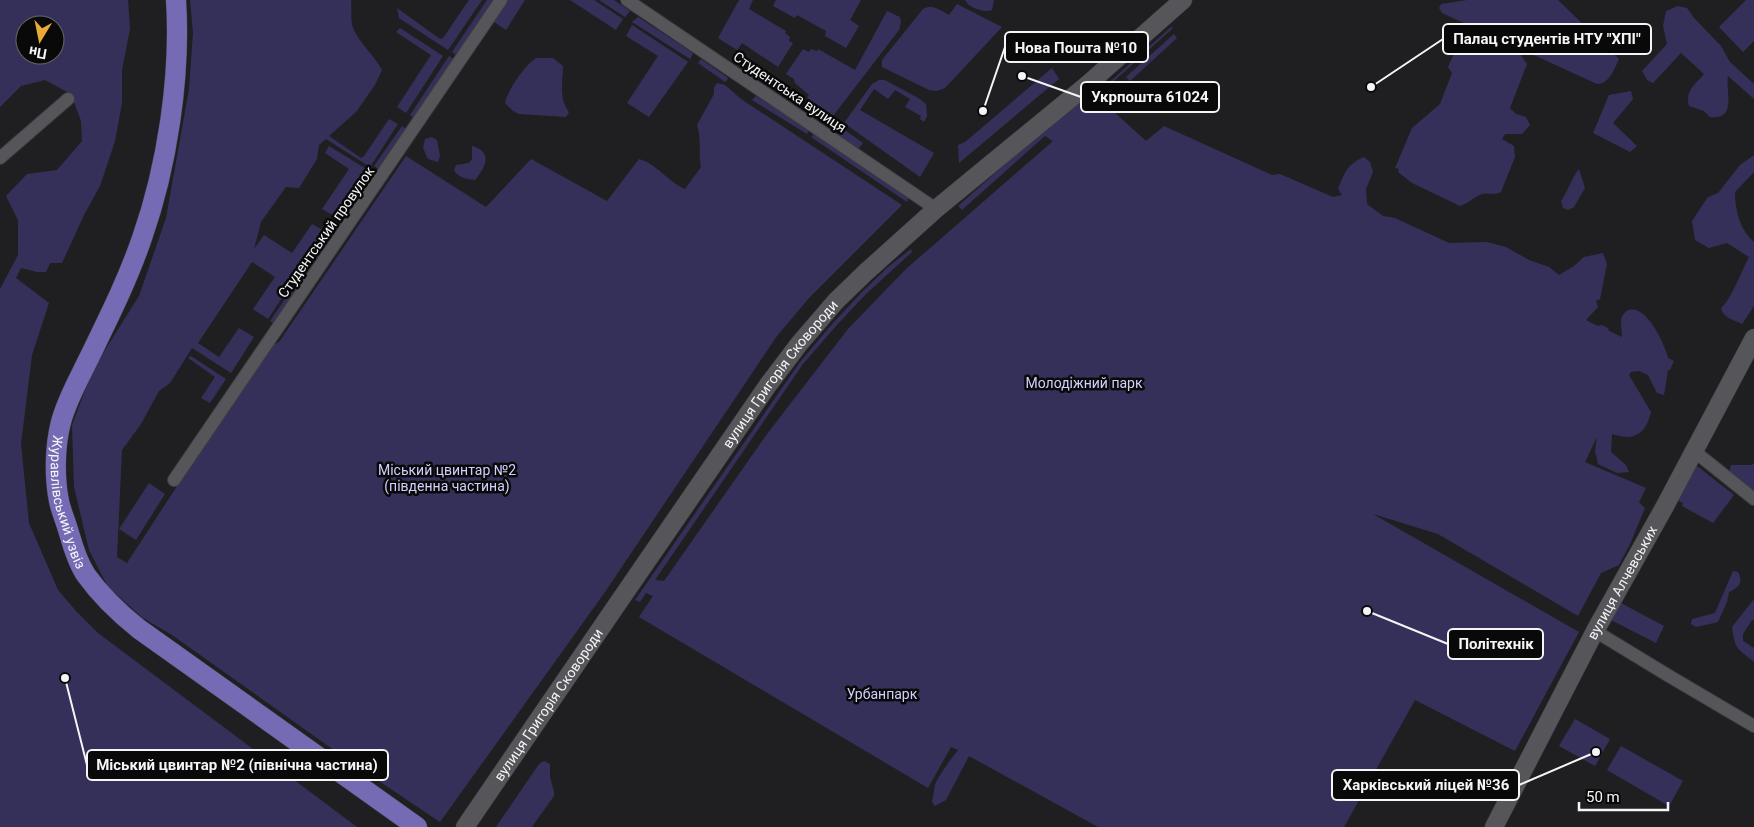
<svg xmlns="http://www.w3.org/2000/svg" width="1754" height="827" font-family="Roboto,sans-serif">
<rect width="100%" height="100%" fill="#1f1f22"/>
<g fill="#353059" fill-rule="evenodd">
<path d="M0,0H128L130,29L122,70V103L115,141L100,186L84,215L62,263H50L46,272H37L21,268L16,278L49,303L32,355L21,444L29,523L58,590L76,611L98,633L357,827H0V289L18,255V220L6,196L27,174L57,170L82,141L81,121L71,94L45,80L21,86L0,107ZM25,25H55V55H25Z"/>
<path d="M190,0H351C352,8 350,20 353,28C360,44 374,55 382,70L375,85L356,112L329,136L361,158L364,156L389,119L398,124L370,167L326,139L319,145L317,159L299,188L286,187L261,222L254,249L264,235L292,253L312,224L326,232L268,319L253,309L275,277L252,262L198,343L219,357L239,328L254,337L231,373L192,348L170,383L159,391L141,424L122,450L117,557L127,563L267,348L279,342L406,156L486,207L531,159L607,201L639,159C656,163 668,182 685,189L701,167C698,152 702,141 697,125L714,94V88L717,83L725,85L741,99L902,205L809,298L777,336L605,592L440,822L352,763L172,635L143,618L108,587L89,550L74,487L72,425L93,369L139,296L166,218L189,89L193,33Z"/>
<path d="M469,0H482L448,50L399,18L397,8L440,39L443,38Z"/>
<path d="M487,0H499L461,58L452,52Z"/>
<path d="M508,0H525L506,30L494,22Z"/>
<path d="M570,0H594L623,19L616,30Z"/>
<path d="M599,0H614L630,11L625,17Z"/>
<path d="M739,0H753L749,9L786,31L785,33L790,37L789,41L793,43L778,67L742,43L737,50L718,38Z"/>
<path d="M776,0H861L850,20L859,26L846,48L825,36L826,31L797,15L795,18L773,6Z"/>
<path d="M965,0H994L992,10C983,13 969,8 965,0Z"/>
<path d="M1467,0H1558L1619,59C1614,70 1609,84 1597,84L1442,13L1439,8L1441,4Z"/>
<path d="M1746,0H1754V41L1743,52L1719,27Z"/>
<path d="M957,4L1002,27L945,88L937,91L929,90L882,67V60L923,9C933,4 939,10 949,15Z"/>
<path d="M1678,6L1687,8L1694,18L1721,46L1730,62L1754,84V99L1728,76C1725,91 1738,120 1710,117L1704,111L1689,106C1685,90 1695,85 1704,74L1681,53L1653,83L1647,80L1642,71L1667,44L1663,26L1666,11Z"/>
<path d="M887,11L900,17L901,22L899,30L833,116L807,98L809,95L795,83L794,79L786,74L803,49L809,52L811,49L817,51L818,49L855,70Z"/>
<path d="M638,17L690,51L693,54L690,59L632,22Z"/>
<path d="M632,25L688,62L649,117L627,103L658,56L626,36Z"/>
<path d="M1171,27L1173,28L1104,90L1103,88Z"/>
<path d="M400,28L443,56L406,113L397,107L431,55L396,32Z"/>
<path d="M1467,31L1520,54L1527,64L1510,108L1516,114L1526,117L1530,125L1522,134H1505L1502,139L1514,146L1515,157L1501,192C1493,196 1488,192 1482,194C1474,197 1469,203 1460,206L1412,183L1398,172L1399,169L1395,168L1412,128L1440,104L1452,73L1448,67L1453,56L1459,35Z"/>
<path d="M1174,34L1177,38L1130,81L1126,77Z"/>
<path d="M449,56L457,62L418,121L410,115Z"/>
<path d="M536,58H553L563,66C563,83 558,97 569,112L566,117L519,114L513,111L505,103C508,90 525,65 536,58Z"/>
<path d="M701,59L727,77L728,79L725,82L698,63Z"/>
<path d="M1052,68L1059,79L959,163L958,145L965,142Z"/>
<path d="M879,80H885L920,99L926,104L927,116L924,122L920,119L921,116L905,107L910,99L895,90L888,99L874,89L860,110L934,153L920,177L844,123L872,84Z"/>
<path d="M1631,91L1633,99L1613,123L1637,146L1630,152L1593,133L1609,95Z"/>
<path d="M756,96L809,130L807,134L752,100Z"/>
<path d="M1092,96L1095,105L1101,100L1146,141L1164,126L1272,175L1280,174L1333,197L1342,195L1338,189C1345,173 1346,165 1364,157L1370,162L1373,172L1366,189L1367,204L1383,216L1395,218L1449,243L1487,242L1506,247L1529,260L1549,267L1559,275L1574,266L1584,257L1603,253L1607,264L1600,299L1596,301L1598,307L1586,320L1598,326L1602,325L1608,328L1609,331L1622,337C1622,332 1621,326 1621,321C1621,317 1625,311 1629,310C1647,305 1665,345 1668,358L1674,361L1670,370H1668L1664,395L1657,393L1648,375L1639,371L1631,372L1629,375L1651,412C1648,424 1643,436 1628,437C1623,437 1617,435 1612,434L1611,452L1626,465L1629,472L1617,473L1598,464L1595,451L1597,437L1585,462L1646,488L1639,502L1645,508L1630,544L1619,565L1601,573L1578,616L1438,534L1373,514L1579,632L1515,751L1415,700L1344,827H1098L969,756L946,800L935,806L932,802C933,797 934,791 935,785C937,778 953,756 958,750L951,747L928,788L639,617L653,596L646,593L640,602L635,600L800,362L833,323L862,292L888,267L911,249L912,252L865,295L836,326L803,364L655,580L664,581L767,434L848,329L906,269L1053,141L1045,136L962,210L958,206L1064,112L1082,99Z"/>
<path d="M402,126L410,132L382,172L374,166Z"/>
<path d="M842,128L863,143L858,149L838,135Z"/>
<path d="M814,134L817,135L908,198L907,202L811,137Z"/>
<path d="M432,137L437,140L440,156L438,162L428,159L423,148L425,139Z"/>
<path d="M329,146L368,170L336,217L322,209L349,169L325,153Z"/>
<path d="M472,146C494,152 485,168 475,180C468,179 458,178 454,170L456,165L469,163L472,159Z"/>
<path d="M1754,155V172L1735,192C1735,211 1740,230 1754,242V306L1742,324C1733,319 1724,319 1721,308C1731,300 1742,270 1749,257L1727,243L1709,248L1695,240L1692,221L1708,197L1718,193L1740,165Z"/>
<path d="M1579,169L1585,188L1574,207L1568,210L1563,208L1561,201C1568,191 1571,179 1579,169Z"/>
<path d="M371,172L379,177L346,225L338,220Z"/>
<path d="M330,232L337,237L277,326L270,321Z"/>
<path d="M191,356L226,379L210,403L201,398L215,377L188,358Z"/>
<path d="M1692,462L1734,495L1713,523L1682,506L1683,503L1676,500Z"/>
<path d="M1754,463V493L1729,473L1731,465H1752Z"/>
<path d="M149,483L165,494L136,540L119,529Z"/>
<path d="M1642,563L1621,603L1664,626L1656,643L1607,618Z"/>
<path d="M1733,571L1738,572C1744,583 1738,588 1729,592L1727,602L1718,622L1696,627L1691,624L1692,619L1715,613Z"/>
<path d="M1754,599V620H1752L1743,634V641L1754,648V662C1737,648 1735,650 1732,627Z"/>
<path d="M1575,719L1610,739L1595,766L1559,746Z"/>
<path d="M1621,746L1683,781L1669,806L1607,770Z"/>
<path d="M544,761L550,764V777L554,792V796L534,824L532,827H496L539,764Z"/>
</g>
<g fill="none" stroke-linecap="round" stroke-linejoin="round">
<defs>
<g id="street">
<path d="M627,0L936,209"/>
<path d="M0,158L68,99"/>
<path d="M1694,451L1754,499"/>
<path d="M174,480L501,0"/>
<path d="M1595,631L1669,676L1754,726"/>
</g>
<g id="secondary">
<path id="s1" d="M465,827L616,606L768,385L799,344L836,301L866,272L936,209L1087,85L1183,0"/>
<path id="s2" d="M1494,827L1595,631L1665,506L1754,338"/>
</g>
<g id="primary">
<path id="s3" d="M176,0C181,76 167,167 142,238C128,279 109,317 90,356C80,377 67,399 61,422C55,445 54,476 59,501C61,511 66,522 69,533C73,547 78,563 86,575C101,596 119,613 139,629L417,827"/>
</g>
</defs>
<use href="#street" stroke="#3d3c40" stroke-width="14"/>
<use href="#secondary" stroke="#3d3c40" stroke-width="19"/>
<use href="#primary" stroke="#3d3c40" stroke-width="21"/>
<use href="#street" stroke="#56565a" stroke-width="12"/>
<use href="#secondary" stroke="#56565a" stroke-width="18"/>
<use href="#primary" stroke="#756ab4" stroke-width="20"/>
</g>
<g text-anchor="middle" stroke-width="5" stroke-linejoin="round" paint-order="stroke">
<g font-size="14" fill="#f5f5f7" stroke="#09090a">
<text transform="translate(790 92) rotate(34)" y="5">Студентська вулиця</text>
<text transform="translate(326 232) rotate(-55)" y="5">Студентський провулок</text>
<text dy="5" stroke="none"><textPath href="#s1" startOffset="552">вулиця Григорія Сковороди</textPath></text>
<text dy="5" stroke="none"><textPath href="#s3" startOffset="525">Журавлівський узвіз</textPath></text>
<text dy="5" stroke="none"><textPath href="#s2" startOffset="276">вулиця Алчевських</textPath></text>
<text dy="5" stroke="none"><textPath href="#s1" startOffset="148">вулиця Григорія Сковороди</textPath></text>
</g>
<g font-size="14" fill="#d2cfff" stroke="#09090a">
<text x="1084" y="388">Молодіжний парк</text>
<text x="447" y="475">Міський цвинтар №2<tspan x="447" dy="16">(південна частина)</tspan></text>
<text x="882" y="699">Урбанпарк</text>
</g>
</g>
<path fill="none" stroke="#f5f5f7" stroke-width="2" d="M1371 87L1443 39M983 111L1005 47M1022 76L1081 97M1367 611L1448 644M65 678L87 765M1596 752L1519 785"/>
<g fill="#f5f5f7" stroke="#09090a" stroke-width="2">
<circle cx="1371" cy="87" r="5"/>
<circle cx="983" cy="111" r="5"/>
<circle cx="1022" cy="76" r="5"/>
<circle cx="1367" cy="611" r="5"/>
<circle cx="65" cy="678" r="5"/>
<circle cx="1596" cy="752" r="5"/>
</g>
<g fill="#09090a" stroke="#f5f5f7" stroke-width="2">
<rect x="1443" y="24" width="208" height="30" rx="5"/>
<rect x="1005" y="32" width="143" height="30" rx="5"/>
<rect x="1081" y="82" width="138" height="30" rx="5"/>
<rect x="1448" y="629" width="95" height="30" rx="5"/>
<rect x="87" y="750" width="301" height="30" rx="5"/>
<rect x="1332" y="770" width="187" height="30" rx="5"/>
</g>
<g font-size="15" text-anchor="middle" font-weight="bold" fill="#f5f5f7">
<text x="1547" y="44">Палац студентів НТУ "ХПІ"</text>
<text x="1076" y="53">Нова Пошта №10</text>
<text x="1150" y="102">Укрпошта 61024</text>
<text x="1496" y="649">Політехнік</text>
<text x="237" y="770">Міський цвинтар №2 (північна частина)</text>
<text x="1426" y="790">Харківський ліцей №36</text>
</g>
<g transform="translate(40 40) rotate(190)"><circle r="24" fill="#09090a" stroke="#676769"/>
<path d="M0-4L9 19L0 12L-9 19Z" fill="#eaaa38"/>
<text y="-8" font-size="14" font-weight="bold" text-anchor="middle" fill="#f5f5f7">Пн</text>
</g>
<path d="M1579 802v8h89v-8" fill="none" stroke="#f5f5f7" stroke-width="2.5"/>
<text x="1586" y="802" font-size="15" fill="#f5f5f7" stroke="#09090a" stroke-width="4" paint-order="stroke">50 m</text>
</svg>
